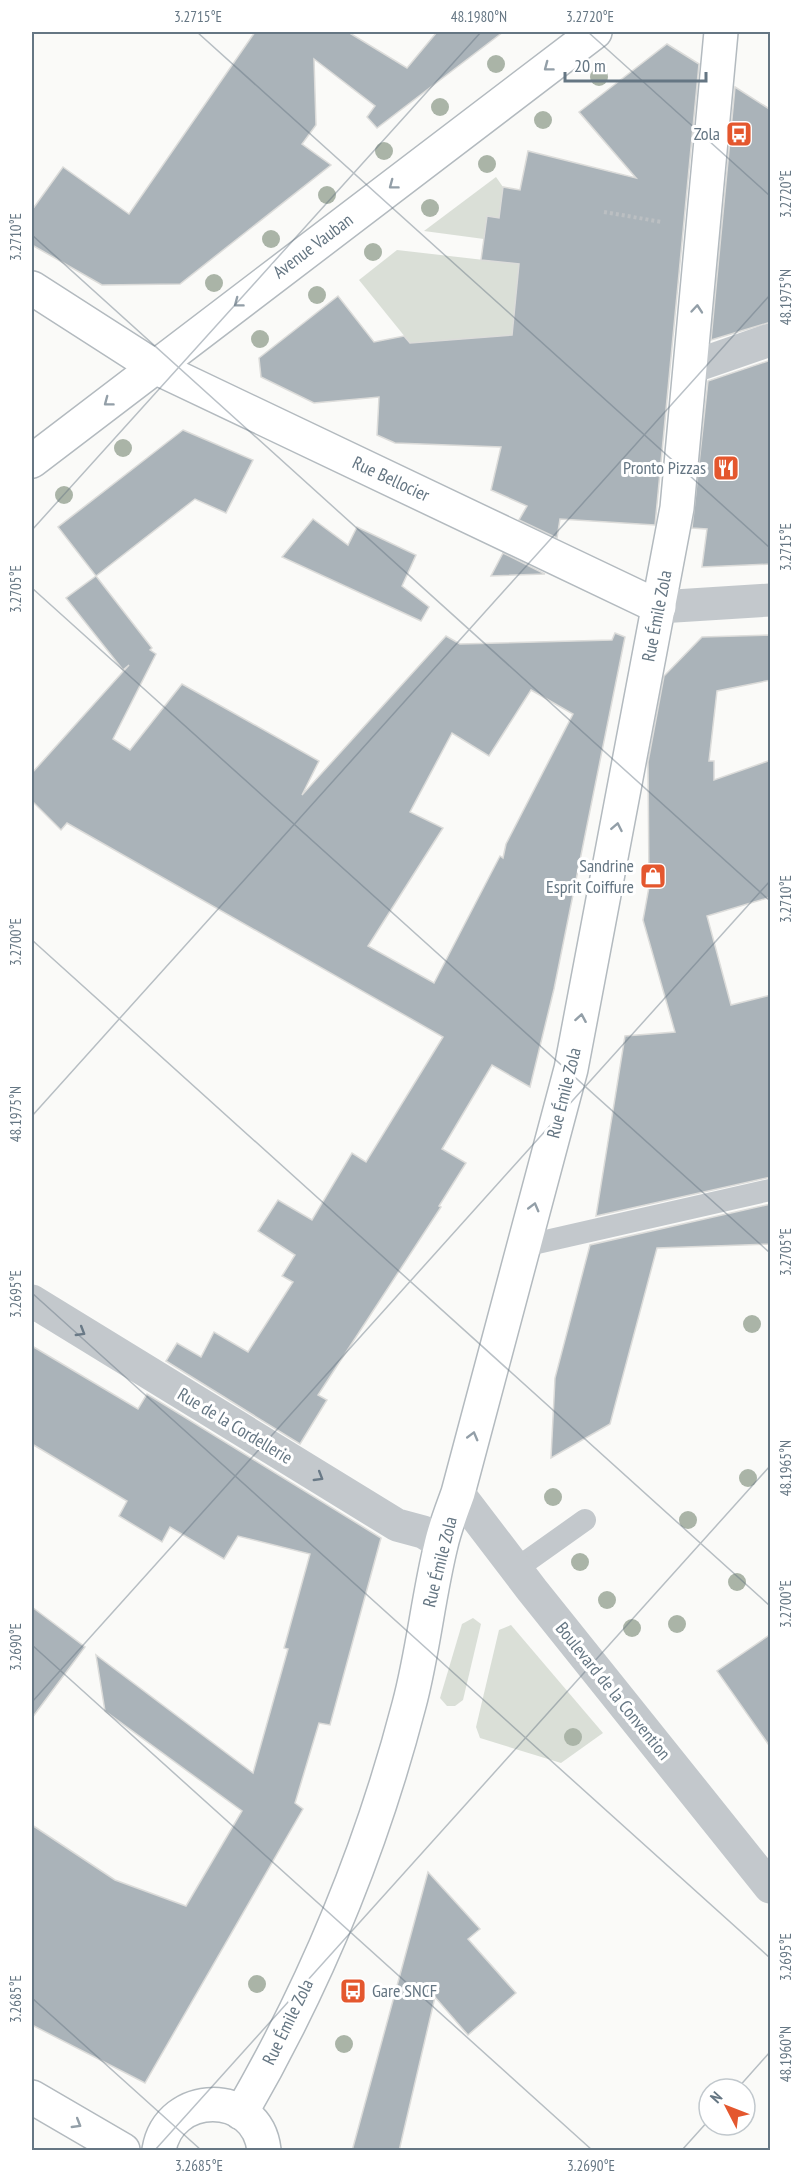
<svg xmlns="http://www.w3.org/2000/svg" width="802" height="2182" font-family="'PT Sans Narrow',sans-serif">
<rect width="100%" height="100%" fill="#fafaf8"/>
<g fill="#dadfd7">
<path d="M496,177L503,187L499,218L487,217L484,239L424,231Z"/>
<path d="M397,250L519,264L512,335L410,343L359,280Z"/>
<path d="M473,1618L481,1624L463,1700L455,1706H447L440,1698L462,1624Z"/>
<path d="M511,1625L603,1733L561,1763L480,1738L476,1727L499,1630Z"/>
</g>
<g fill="#aab3b9" stroke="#dcdcda" stroke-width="1.5" fill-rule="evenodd">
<path d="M255,32H348L407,68L437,32H503L377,128L367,117L375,106L314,59L316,125L302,144L331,165L180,284L102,285L32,245V210L63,167L129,214Z"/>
<path d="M667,44L699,64L655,525L560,519L557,538L519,520L527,506L491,490L501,447L395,443L377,435L379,397L314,403L261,377L259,358L338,296L374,342L404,336L410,343L512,335L519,264L481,260L487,216L499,218L503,187L520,190L528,151L636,178L579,112Z"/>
<path d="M735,87L771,110V322L711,340Z"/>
<path d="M771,360V564L702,567L707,529L692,528L708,381Z"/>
<path d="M183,430L253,460L226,513L195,499L96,576L58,527Z"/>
<path d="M313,519L348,545L357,527L416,555L402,586L429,607L421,621L282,557Z"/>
<path d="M503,553L545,574L491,576Z"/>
<path d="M96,576L152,648L150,650L156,654L113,739L130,750L182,684L319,761L302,795L446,636L460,644L612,640L615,633L625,637L554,989L530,1087L492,1065L442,1149L466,1163L439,1206L441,1207L318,1395L327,1400L300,1444L166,1361L177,1343L201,1357L214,1332L248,1352L293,1282L282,1276L295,1255L258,1231L278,1200L312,1220L352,1153L366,1162L443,1037L67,823L61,830L32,801V773L129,665L123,670L66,598ZM531,690L573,714L506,844L503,858L500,856L434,983L368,946L443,828L410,812L452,733L489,756Z"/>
<path d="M771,635V680L717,691L709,761H714V780L771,760V897L707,916L731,1005L771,995V1177L596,1216L625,1036L675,1032L643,920L649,887L648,762L664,676L702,637Z"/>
<path d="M771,1204V1244L657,1248L610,1424L551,1458L555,1378L590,1245Z"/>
<path d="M32,1346L138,1409L147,1394L381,1538L330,1725L319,1723L295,1803L303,1809L145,2083L32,2025V1825L115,1880L186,1906L242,1811L105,1711L96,1655L253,1773L288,1649L284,1648L310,1554L238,1536L224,1559L170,1527L162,1542L119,1516L127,1501L32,1444Z"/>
<path d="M32,1607L85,1647L32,1718Z"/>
<path d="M771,1634V1748L717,1671Z"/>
<path d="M428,1872L480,1929L468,1939L516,1993L468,2035L435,1997L399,2151H352Z"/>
</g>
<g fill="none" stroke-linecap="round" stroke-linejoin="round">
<defs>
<g id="secondary">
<path d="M32,288L155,367L659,607"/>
<path d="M32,461L595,32"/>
<path d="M32,2097L123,2150"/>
<path d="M241,2113C314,1987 372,1847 409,1705C423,1653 428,1598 441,1545C445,1527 452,1510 458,1493L571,1069L677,508L721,32"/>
<path d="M159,2150C169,2090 257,2089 264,2150"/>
</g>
</defs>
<use href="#secondary" stroke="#b3babf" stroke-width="36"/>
<path stroke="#bbbfc2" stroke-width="4" stroke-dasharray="3 3" stroke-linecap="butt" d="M604,212L662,222"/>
<g stroke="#c3c8cc" stroke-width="22">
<path d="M524,1246L770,1190"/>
<path d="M516,1569L585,1520"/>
</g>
<g stroke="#c3c8cc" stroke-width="33">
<path d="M692,367L770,340"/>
<path d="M659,607L770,600"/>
<path d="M32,1301L397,1525L423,1532L441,1543"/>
<path d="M458,1493L532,1590L770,1887"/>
</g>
<use href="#secondary" stroke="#fff" stroke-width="33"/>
</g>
<g fill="#aab4a7">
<circle cx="496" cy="64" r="9"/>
<circle cx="599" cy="77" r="9"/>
<circle cx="440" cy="107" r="9"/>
<circle cx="543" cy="120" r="9"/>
<circle cx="384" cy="151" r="9"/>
<circle cx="487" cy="164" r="9"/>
<circle cx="327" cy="195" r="9"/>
<circle cx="430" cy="208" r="9"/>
<circle cx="271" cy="239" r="9"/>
<circle cx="373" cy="252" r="9"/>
<circle cx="214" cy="283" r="9"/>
<circle cx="317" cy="295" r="9"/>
<circle cx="260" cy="339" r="9"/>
<circle cx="123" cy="448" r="9"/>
<circle cx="64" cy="495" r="9"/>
<circle cx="752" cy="1324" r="9"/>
<circle cx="748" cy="1478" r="9"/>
<circle cx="553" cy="1497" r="9"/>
<circle cx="688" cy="1520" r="9"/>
<circle cx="580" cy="1562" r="9"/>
<circle cx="737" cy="1582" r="9"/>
<circle cx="607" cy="1600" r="9"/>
<circle cx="677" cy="1624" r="9"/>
<circle cx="632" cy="1628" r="9"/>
<circle cx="573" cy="1737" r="9"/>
<circle cx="257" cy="1984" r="9"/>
<circle cx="344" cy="2044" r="9"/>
</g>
<defs><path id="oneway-chevron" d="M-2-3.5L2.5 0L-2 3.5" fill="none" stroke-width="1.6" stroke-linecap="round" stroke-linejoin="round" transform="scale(1.5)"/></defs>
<g stroke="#939fa8">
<use href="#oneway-chevron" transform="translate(548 67) rotate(143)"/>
<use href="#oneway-chevron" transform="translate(393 185) rotate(143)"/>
<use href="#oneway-chevron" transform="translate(238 303) rotate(143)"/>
<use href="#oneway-chevron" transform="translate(697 309) rotate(-85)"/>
<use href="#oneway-chevron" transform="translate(108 402) rotate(143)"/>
<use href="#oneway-chevron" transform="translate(617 827) rotate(-79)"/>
<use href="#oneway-chevron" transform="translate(581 1018) rotate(-80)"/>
<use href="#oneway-chevron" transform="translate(534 1207) rotate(-75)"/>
<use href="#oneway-chevron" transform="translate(473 1436) rotate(-75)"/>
<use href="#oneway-chevron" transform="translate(77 2124) rotate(31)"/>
</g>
<g stroke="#6a7a87">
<use href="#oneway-chevron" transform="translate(81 1332) rotate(31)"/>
<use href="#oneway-chevron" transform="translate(319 1477) rotate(31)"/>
</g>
<path fill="none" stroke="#657683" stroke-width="1.5" stroke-opacity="0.45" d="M197,32L770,548M588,32L770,196M32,235L770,901M32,530L481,32M32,588L770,1253M32,940L770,1606M32,1116L770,295M32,1293L770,1958M32,1645L592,2150M32,1702L770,881M32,1998L201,2150M737,2089L770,2052M155,2150L770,1466M682,2150L709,2120"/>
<defs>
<symbol id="bus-square" viewBox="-11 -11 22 22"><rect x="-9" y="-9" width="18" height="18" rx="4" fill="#e4572e" stroke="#fff"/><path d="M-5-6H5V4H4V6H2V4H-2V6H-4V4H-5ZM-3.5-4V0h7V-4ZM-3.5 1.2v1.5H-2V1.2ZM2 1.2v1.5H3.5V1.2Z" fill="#fff"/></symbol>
<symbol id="restaurant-square" viewBox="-11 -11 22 22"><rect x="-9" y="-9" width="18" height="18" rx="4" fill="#e4572e" stroke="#fff"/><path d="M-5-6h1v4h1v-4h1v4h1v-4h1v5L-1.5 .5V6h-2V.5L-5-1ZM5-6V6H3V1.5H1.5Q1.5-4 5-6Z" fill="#fff"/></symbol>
<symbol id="shop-square" viewBox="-11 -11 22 22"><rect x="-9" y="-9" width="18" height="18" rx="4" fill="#e4572e" stroke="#fff"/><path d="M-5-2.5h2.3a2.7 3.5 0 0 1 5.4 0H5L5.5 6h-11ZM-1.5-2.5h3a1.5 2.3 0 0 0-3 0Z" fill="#fff"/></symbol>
</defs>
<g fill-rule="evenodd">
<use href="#bus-square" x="724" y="119" width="30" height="30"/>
<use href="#restaurant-square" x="711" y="453" width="30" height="30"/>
<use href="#shop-square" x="638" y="861" width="30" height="30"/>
<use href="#bus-square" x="338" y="1976" width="30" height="30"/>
</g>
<g text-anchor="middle" stroke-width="6" stroke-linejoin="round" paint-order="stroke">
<g font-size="18" fill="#657683" stroke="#fff" text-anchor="end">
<text x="720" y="140">Zola</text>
<text x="706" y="474">Pronto Pizzas</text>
<text x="634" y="872">Sandrine<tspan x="634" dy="21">Esprit Coiffure</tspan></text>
<text x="372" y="1997" text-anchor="start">Gare SNCF</text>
</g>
<g font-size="18" fill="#657683" stroke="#fff">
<text transform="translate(313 246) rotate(-37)" y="6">Avenue Vauban</text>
<text transform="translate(391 479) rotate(25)" y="6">Rue Bellocier</text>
<text transform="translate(657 616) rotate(-79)" y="6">Rue Émile Zola</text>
<text transform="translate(564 1093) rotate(-76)" y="6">Rue Émile Zola</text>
<text transform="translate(235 1426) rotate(31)" y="6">Rue de la Cordellerie</text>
<text transform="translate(440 1562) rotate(-76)" y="6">Rue Émile Zola</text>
<text transform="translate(613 1691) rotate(51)" y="6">Boulevard de la Convention</text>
<text transform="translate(288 2022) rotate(-64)" y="6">Rue Émile Zola</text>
</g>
</g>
<rect width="802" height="2182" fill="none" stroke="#ffffff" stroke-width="66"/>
<g transform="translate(727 2107) rotate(312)"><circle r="28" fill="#ffffff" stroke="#c1c8cd" stroke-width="1.5"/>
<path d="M0-4.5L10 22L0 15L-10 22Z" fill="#e4572e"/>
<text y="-9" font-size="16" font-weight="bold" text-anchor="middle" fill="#657683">N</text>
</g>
<path d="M565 72v9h141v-9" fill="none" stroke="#657683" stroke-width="3"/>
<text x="574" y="72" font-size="18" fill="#657683" stroke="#ffffff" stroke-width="4.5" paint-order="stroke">20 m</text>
<rect x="33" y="33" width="736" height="2116" fill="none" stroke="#657683" stroke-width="2"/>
<g font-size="15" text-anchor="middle" fill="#657683">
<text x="198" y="22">3.2715°E</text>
<text x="479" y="22">48.1980°N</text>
<text x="590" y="22">3.2720°E</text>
<text transform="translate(786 194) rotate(-90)" y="5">3.2720°E</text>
<text transform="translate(16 237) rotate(-90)" y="5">3.2710°E</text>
<text transform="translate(786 297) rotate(-90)" y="5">48.1975°N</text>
<text transform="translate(786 547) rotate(-90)" y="5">3.2715°E</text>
<text transform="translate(16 589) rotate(-90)" y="5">3.2705°E</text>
<text transform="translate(786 899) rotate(-90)" y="5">3.2710°E</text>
<text transform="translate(16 942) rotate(-90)" y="5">3.2700°E</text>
<text transform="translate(16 1114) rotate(-90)" y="5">48.1975°N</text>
<text transform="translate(786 1252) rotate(-90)" y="5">3.2705°E</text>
<text transform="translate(16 1294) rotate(-90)" y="5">3.2695°E</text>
<text transform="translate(786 1468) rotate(-90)" y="5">48.1965°N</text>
<text transform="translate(786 1604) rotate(-90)" y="5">3.2700°E</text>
<text transform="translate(16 1647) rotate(-90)" y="5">3.2690°E</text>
<text transform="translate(786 1957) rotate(-90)" y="5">3.2695°E</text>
<text transform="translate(16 1999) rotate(-90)" y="5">3.2685°E</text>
<text transform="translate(786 2054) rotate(-90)" y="5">48.1960°N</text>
<text x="199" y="2171">3.2685°E</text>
<text x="591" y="2171">3.2690°E</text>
</g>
</svg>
